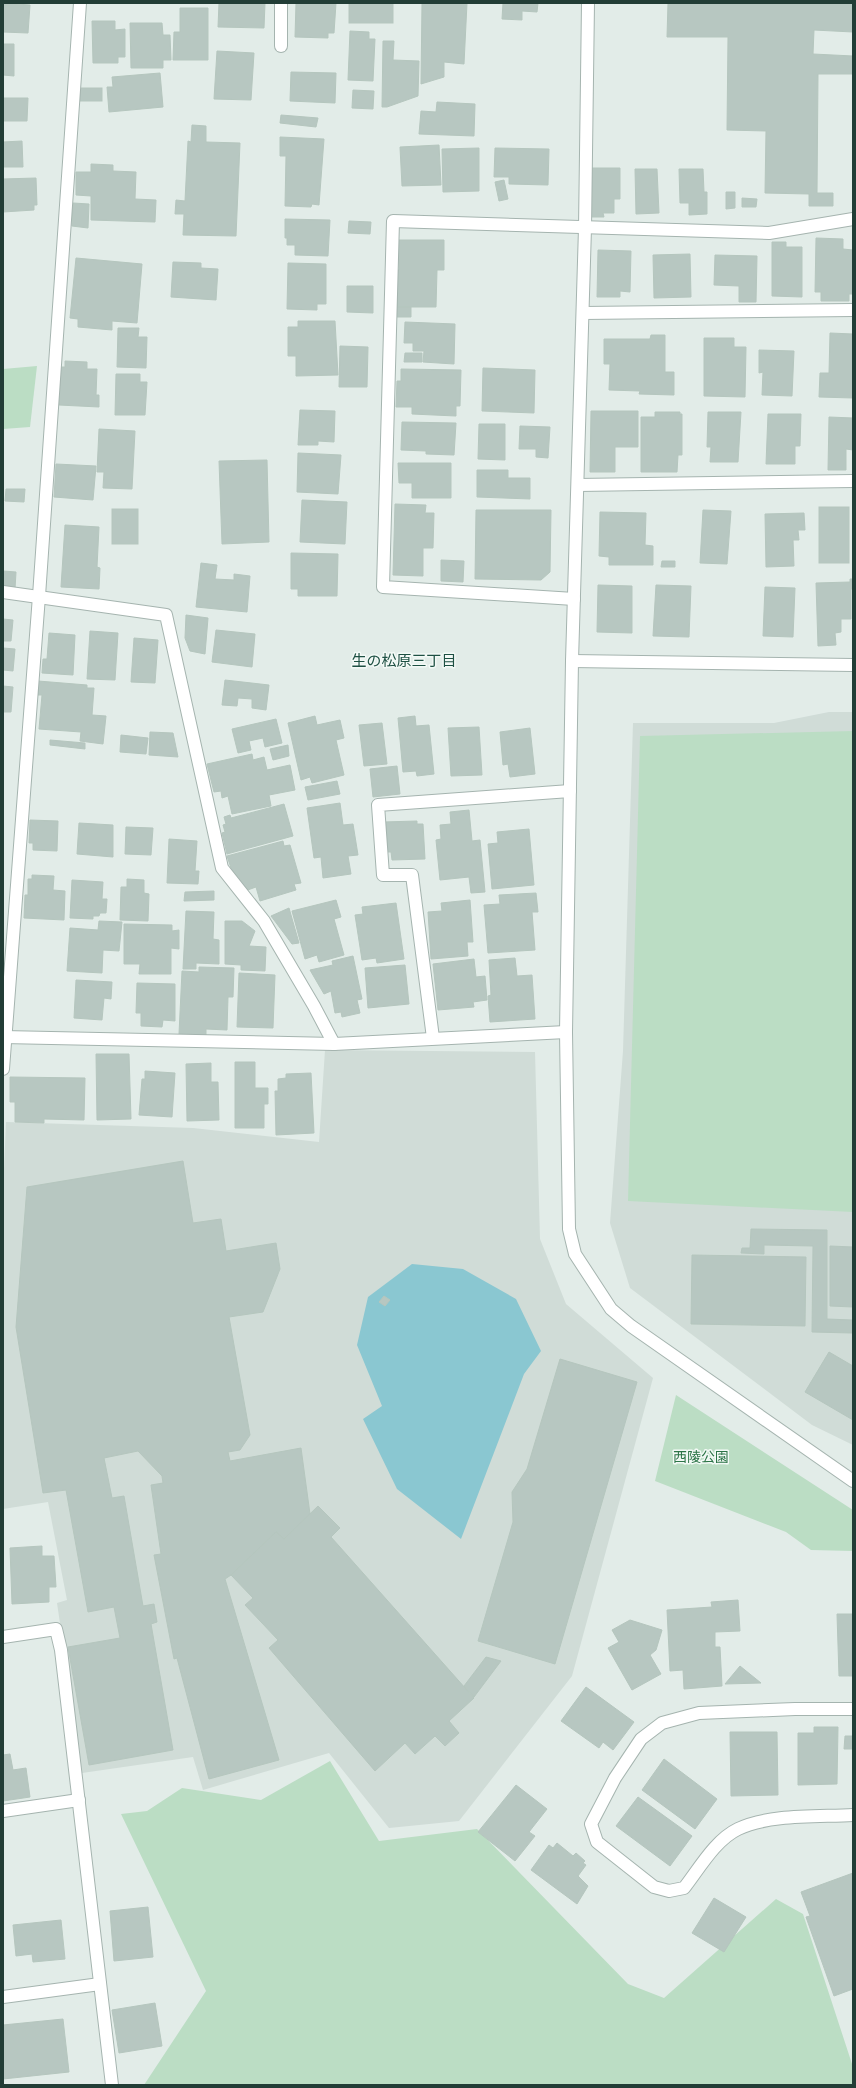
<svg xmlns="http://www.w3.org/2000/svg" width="856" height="2088" font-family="'Titillium Web','Noto Sans JP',sans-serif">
<rect width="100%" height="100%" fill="#e2ece8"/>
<g fill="#d0dcd7">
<path d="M829,712H853V1445L812,1425L630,1288L610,1223L623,1051L633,723H774Z"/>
<path d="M325,1050L535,1052L540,1239L566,1304L653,1378L572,1676L459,1821L389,1828L329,1753L203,1790L193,1757L82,1773L57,1603L67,1600L48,1502L3,1509V1192L6,1122L193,1128L319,1142Z"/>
</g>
<g fill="#bbddc4">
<path d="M37,366L30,427L3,429V369Z"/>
<path d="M853,731V1212L628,1201L640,736Z"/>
<path d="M676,1395L853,1510V1551L811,1550L786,1532L655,1481Z"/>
<path d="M330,1761L379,1841L477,1829L628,1984L664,1998L776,1899L803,1914L853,2067V2085H144L206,1991L121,1814L147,1811L182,1788L261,1800Z"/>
</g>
<path fill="#8ac7d1" d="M412,1264L463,1269L516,1299L541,1351L524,1374L461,1539L397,1489L363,1419L382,1406L357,1345L368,1297Z"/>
<g fill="#b7c7c1" stroke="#b5c6be">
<path d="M3,3L30,5L28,33L3,32Z"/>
<path d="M219,3H265L264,28L218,27Z"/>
<path d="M296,3H336L334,33H328V38L295,37Z"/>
<rect x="349" y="3" width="44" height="20"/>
<path d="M422,3H467L464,64L444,62V77L421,84Z"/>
<path d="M503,3H538L537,12L522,11V20L502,19Z"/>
<path d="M668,3H853V32L814,30L813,54L853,56V74H818L817,193H833V206H809V194L765,193L766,131L727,130L728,37H667Z"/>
<path d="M180,8H208V60H173L174,32H180Z"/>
<path d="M92,21H115V30L125,29V57H118V63H93Z"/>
<path d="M130,23H162L163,35H170L171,60H163V68H131Z"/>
<path d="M350,31L369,32V39H375L373,81L348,80Z"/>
<path d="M383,41H394L393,60L419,61L418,96L387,107H382Z"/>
<path d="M3,44H14V76L3,75Z"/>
<path d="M217,51L254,53L251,100L214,99Z"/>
<path d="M291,72L336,73L335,103L290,101Z"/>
<path d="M160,73L163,107L109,112L107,87H113L112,77Z"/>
<rect x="77" y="88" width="25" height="13"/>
<path d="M353,90L374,91L373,109L352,108Z"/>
<path d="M3,98H28L27,121H3Z"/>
<path d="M437,102L475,104L474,136L419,134L421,111L436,112Z"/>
<path d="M281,115L318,118L316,127L280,123Z"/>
<path d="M192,125L206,126V142L240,143L236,236L183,235L184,214H175L176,200L185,201L188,141L191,142Z"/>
<path d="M280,137L324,139L319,205L312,204L311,207L285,206L286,156H280Z"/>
<path d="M22,141L23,167H3V142Z"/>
<path d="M439,145L441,185L402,186L400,147Z"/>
<path d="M479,148V191L443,192L442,149Z"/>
<path d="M495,148L549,149L548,185L509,184V177H494Z"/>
<path d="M91,164L113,165V171L136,172L135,199L156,200L155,222L91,220V196L76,195V172H91Z"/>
<path d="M592,168H620V199H614V213H603L604,217H591Z"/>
<path d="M635,169H657L659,213L636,214Z"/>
<path d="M679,169H703L704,192H707V214L689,215V203H680Z"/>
<path d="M36,178L37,205H34V210L3,212V179Z"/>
<path d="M504,180L508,199L499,201L495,182Z"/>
<path d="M726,192H735V208L726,209Z"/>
<path d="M742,198L757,199L756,207H742Z"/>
<path d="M73,203L89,204L88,228L72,226Z"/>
<path d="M285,219L330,220L328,256L295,255V245H287V238H285Z"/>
<path d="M349,221L371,222L370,234L348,233Z"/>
<path d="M816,238L843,239V249L853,250V294H849V301H821V292H815Z"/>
<path d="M395,240H444V270H437L436,307H397V270H399V259H394Z"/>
<path d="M772,242H786V247H802V297L772,296Z"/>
<path d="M598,250L631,251L630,292L620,291V297H597Z"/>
<path d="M690,254L691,297L654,298L653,255Z"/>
<path d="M715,255L757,256L756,302H739V286L714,285Z"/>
<path d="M76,258L142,264L137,323L112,321V330L78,327V319L70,318Z"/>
<path d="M173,262L201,263V268L218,269L216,300L171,297Z"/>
<path d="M288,263L326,264V304H317V310L287,309Z"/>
<path d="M347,286H373V313L347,312Z"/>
<path d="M392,307H411V317H393Z"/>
<path d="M298,321H335L338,375L296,376V356H288V327H298Z"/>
<path d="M405,322L455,324L454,364L423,362L424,351H413V343H404Z"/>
<path d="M118,328H139L138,337H147L146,368L117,367Z"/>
<path d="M830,333L853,334V398L819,397L820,373H829Z"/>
<path d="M651,335H665V372H674V395L639,394L640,391L609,390L610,364H604V339H650Z"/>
<path d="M704,338H734V347H746L745,397L704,396Z"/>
<path d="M340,346L368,347L367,387H339Z"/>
<path d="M759,350L794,351L792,396L762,395L763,372L759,373Z"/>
<path d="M405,353H422V362H404Z"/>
<path d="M65,361L87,362V369H97L96,395H99V407L59,405L60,367H65Z"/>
<path d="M483,368L535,370L534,413L482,411Z"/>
<path d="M401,369L461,370L460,406H456V416L412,414V407H396L397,381H401Z"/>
<path d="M116,374H140V382H147L145,415H115Z"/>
<path d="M300,410L335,411L334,442L318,441V445H298Z"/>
<path d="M591,411H638V447H615V472H590Z"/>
<path d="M655,412H680V414H682V455H678L677,472H641V417H655Z"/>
<path d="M708,412H741L738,462H710L711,447H707Z"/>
<path d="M768,414H801L800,446H795V464H766Z"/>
<path d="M829,417L853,418V450L846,449V470H828Z"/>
<path d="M402,422L456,423L454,455L426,454V451L401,450Z"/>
<path d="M479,424H505V460L478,459Z"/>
<path d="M520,426L550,427L548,458L536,457V449H519Z"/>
<path d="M99,429L135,431L132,489L103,488L104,472H97Z"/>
<path d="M298,453L341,455L338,494L297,492Z"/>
<path d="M267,460L269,542L222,544L219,461Z"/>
<path d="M398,463H451V498H412V483H399Z"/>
<path d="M56,464L96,466L93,500L54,497Z"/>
<path d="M477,470H508V478H530V499L477,497Z"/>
<path d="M6,489H25L24,502L5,501Z"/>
<path d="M302,500L347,502L345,544L300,542Z"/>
<path d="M395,504L426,505L425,513H434L433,548H423V576L393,575Z"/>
<rect x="819" y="507" width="30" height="56"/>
<rect x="112" y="509" width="26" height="35"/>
<path d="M476,510H551L550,572L541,580L475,579Z"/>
<path d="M703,510L731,511L727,564L700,563Z"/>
<path d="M600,512L646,513L645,545L653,546V565H609V557L599,556Z"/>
<path d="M804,513L805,530H798L799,540H793L794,566L766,567L765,514Z"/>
<path d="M65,525L99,527L97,567L100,568L99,589L61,587Z"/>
<path d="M291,553L338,554L337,596H298V589H291Z"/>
<path d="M441,560L464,561L463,582L441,581Z"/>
<path d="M662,561H675V567H661Z"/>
<path d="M201,563L217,565L215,579L234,580V574L250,576L247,612L196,607Z"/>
<path d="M3,571L16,572L15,589L3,588Z"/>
<path d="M850,579H853V589H851V619H841V632L835,633L836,645L818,646L816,583L850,582Z"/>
<path d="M598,585L632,586V633L597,632Z"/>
<path d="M656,585L691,586L689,637L653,636Z"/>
<path d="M765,587L795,588L793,637L763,636Z"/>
<path d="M186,615L208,618L205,654L190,651L185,638Z"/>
<path d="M3,619L13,620L11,641H3Z"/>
<path d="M216,630L255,634L252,667L212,662Z"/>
<path d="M90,631L118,633L115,680L87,679Z"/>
<path d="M49,633L75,635L73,675L42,673L43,659H47Z"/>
<path d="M134,638L158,640L155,683L131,682Z"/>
<path d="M3,648L15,649L13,671L3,670Z"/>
<path d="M225,680L269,685L266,710L252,708V699L238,698L237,706L222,705Z"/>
<path d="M38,681L87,685V688H94L92,715L106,716L103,744L80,741L81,732L39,729L42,695H37Z"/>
<path d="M3,686L13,687L11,712H3Z"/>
<path d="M315,716L317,725L340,720L344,738L336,740L344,775L312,783L310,777L301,780L288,723Z"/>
<path d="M415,716L416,726L429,725L434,774L417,776L416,771L403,772L398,718Z"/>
<path d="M276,719L282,743L265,747L263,738L249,741L251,750L238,753L232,729Z"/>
<path d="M382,723L387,764L364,766L359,725Z"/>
<path d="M479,727L482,775L451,776L448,728Z"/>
<path d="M530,728L535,774L510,777L508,764L503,765L500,732Z"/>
<path d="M150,732L173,733L178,757L149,755Z"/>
<path d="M121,735L148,738L146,754L120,752Z"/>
<path d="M50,740L85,743V749L50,745Z"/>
<path d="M288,745L289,756L273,760L270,749Z"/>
<path d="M252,754L253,760L264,757L267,770L290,765L295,790L269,795L271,806L232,814L228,796L222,798L221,791L214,792L207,764Z"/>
<path d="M397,766L400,794L373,797L370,769Z"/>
<path d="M337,781L340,794L308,800L305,787Z"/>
<path d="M340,803L343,825L353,824L358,855L348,856L351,874L323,878L321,857L314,858L307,808Z"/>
<path d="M284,804L293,836L227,854L222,833L225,832L223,825L226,824L224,817L230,815L231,818Z"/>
<path d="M469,810L472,841L480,840L485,892L471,893L469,877L440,880L436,840L441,839L440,825L451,824L450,812Z"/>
<path d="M30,820L58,821L57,851L33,850V843H29Z"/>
<path d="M417,821V824H423L425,859L392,860L391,852H384L383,822Z"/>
<path d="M79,823L113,825V857L77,854Z"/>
<path d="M126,827L153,828L151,855L125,854Z"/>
<path d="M529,829L534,885L492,889L488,844L498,843L497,832Z"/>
<path d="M169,839L197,841L195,871H199L198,884L167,883Z"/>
<path d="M283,841L284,846L290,845L301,883L294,884L296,890L260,901L256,887L245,891L232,871L227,856Z"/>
<path d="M32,875L54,876L53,890L65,891L64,920L24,918L25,895H28V879H32Z"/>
<path d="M127,879L144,880V893L149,894L148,921L120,920L121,887H127Z"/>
<path d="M72,880L103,882L102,899H107L106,913H100L99,916H93V919L70,918Z"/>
<path d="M214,891V900L184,901L185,892Z"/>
<path d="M536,893L538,912H532L535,950L488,953L484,905L500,904L499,895Z"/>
<path d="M336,900L341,917L334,919L344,955L319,962L317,955L305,959L292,911Z"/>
<path d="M470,900L473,942H467L468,956L431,959L428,912L442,911L441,903Z"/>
<path d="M396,903L404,959L377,963L376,958L362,960L355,915L363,914L362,907Z"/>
<path d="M289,908L299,943L292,944L271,916Z"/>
<path d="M186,911L214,912L213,939L219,940V964L196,963V969H183Z"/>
<path d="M99,921L122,922L119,951L103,950L102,973L67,971L70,928L98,930Z"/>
<path d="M225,921H242L255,931L249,946L266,947L265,971L241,970V965L225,964Z"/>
<path d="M124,924L172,925V931L179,930V949L171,948V974H139L140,964H124Z"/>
<path d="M353,956L362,999L357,1000L360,1013L342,1017L341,1012L335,1013L331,991L324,994L310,970L333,965L332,961Z"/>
<path d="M515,958L517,976L532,975L535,1019L490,1022L488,996L491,995L489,960Z"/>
<path d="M474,959L476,977L485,976L487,1000L473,1002L474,1007L438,1010L433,964Z"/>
<path d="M405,965L409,1004L368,1008L365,968Z"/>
<path d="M199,967L234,968L233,997H228L227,1030L206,1029V1035L179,1034L182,971L199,972Z"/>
<path d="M239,973L275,975L273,1028L237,1027Z"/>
<path d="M76,980L112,982L111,999L104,998L102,1020L74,1018Z"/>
<path d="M137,983L175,984V1021L163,1020L162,1027L141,1026V1013H136Z"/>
<path d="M96,1054H129L131,1119L97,1120Z"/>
<path d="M235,1062H255V1088H268V1104H264V1128H235Z"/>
<path d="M211,1063V1082H218L219,1120L187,1121L186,1064Z"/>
<path d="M145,1071L175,1073L172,1117L139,1115L142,1079H145Z"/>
<path d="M311,1073L314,1133L276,1135L275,1091H278V1079L286,1078V1074Z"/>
<path d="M10,1077L85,1078L84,1120L44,1119V1123L15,1122V1102H10Z"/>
<path d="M183,1161L193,1223L221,1219L226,1251L276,1243L280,1269L263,1312L229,1317L250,1435L240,1450L228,1452L230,1461L301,1448L310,1514L284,1539L276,1532L231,1575L225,1579L279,1760L209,1779L177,1658L174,1659L154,1555L161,1554L151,1485L163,1483L162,1476L138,1451L104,1458L112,1498L124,1496L143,1606L154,1604L157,1622L151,1624L173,1750L89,1765L68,1647L120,1638L114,1607L88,1612L66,1490L43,1493L16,1327L27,1187Z"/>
<path d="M751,1229L827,1230V1319L852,1320V1333L812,1332L813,1246L764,1245V1254L741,1253L742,1248H750Z"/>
<path d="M830,1246L853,1247V1307L830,1306Z"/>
<path d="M692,1255L806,1257L805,1326L691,1324Z"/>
<path d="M384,1296L390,1300L385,1306L379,1302Z"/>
<path d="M829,1352L853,1366V1420L805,1392Z"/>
<path d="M560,1359L637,1382L555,1664L478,1641L513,1522L512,1492L527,1469Z"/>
<path d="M318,1506L340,1528L331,1537L474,1698L449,1721L459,1733L445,1746L435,1736L415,1754L405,1743L375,1771L269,1648L278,1640L245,1605L253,1598L231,1575L276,1532L284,1539Z"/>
<path d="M42,1546V1556H54L56,1587H49V1602L12,1604L10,1548Z"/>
<path d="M738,1600L740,1631L715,1632V1647H720L722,1686L684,1689L683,1670L670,1671L667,1610L712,1607L711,1602Z"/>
<path d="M837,1614H853V1676H839Z"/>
<path d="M630,1620L662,1630L656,1650L650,1655L661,1674L632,1690L608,1648L619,1642L612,1630Z"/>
<path d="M486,1657L501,1661L474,1697L464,1686Z"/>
<path d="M740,1666L761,1683L725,1684Z"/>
<path d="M586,1687L634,1722L613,1750L603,1742L599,1748L561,1721Z"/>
<path d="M814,1727H838L837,1784L798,1785V1733H814Z"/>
<path d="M730,1732H777L778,1795L731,1796Z"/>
<path d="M845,1736H853V1749H844Z"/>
<path d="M10,1754L13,1770L26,1768L30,1797L3,1801V1755Z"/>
<path d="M664,1759L717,1799L695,1829L642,1790Z"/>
<path d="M516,1785L547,1809L529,1832L535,1836L515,1861L478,1832Z"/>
<path d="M638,1797L692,1836L670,1866L616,1826Z"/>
<path d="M557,1843L573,1856L576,1853L585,1861L583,1863L586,1865L578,1876L588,1886L577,1904L531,1870L549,1845L553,1848Z"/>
<path d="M853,1873V1989L834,1996L806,1917L810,1916L801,1892Z"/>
<path d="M714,1898L746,1917L724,1952L692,1933Z"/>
<path d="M148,1907L153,1957L114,1961L110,1911Z"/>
<path d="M61,1920L65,1959L33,1962L32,1954L16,1956L13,1925Z"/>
<path d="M155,2003L162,2046L119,2053L112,2010Z"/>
<path d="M63,2019L69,2072L3,2079V2025Z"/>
</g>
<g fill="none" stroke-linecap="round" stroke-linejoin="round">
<defs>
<g id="minor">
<path d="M588,3L585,228L572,661L566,1032L569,1229L575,1254L611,1309L631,1326L853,1481"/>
<path d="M281,46V3"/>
<path d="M583,313L853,310"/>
<path d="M578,485L853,481"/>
<path d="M3,592L166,615L222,868L264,921L314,1006L334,1044"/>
<path d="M574,599L383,587L393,221L769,233L853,219"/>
<path d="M572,661L853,665"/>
<path d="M3,1037L334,1044L566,1032"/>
<path d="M433,1038L412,875H383L378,805L570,791"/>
<path d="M3,1069L39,596L80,3"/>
<path d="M3,1637L56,1629L61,1650L112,2085"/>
<path d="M853,1709H795L699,1713L662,1723L641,1739L615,1778L591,1824L597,1842L654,1887L669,1891L684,1888C699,1869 715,1840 738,1829C769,1814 818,1817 853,1815"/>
<path d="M3,1811L79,1800"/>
<path d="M3,1997L100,1984"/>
</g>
</defs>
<use href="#minor" stroke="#a5b4af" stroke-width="14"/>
<use href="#minor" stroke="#fff" stroke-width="12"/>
</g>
<g text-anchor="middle" stroke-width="3" stroke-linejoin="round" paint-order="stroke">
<g font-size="14" fill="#2c7447" stroke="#f3f9f6">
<text x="701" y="1462">西陵公園</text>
</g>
<g font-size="15" fill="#1e5043" stroke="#f3f9f6">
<text x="404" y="666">生の松原三丁目</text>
</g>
</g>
<rect width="856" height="2088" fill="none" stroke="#223d36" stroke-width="8"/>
</svg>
